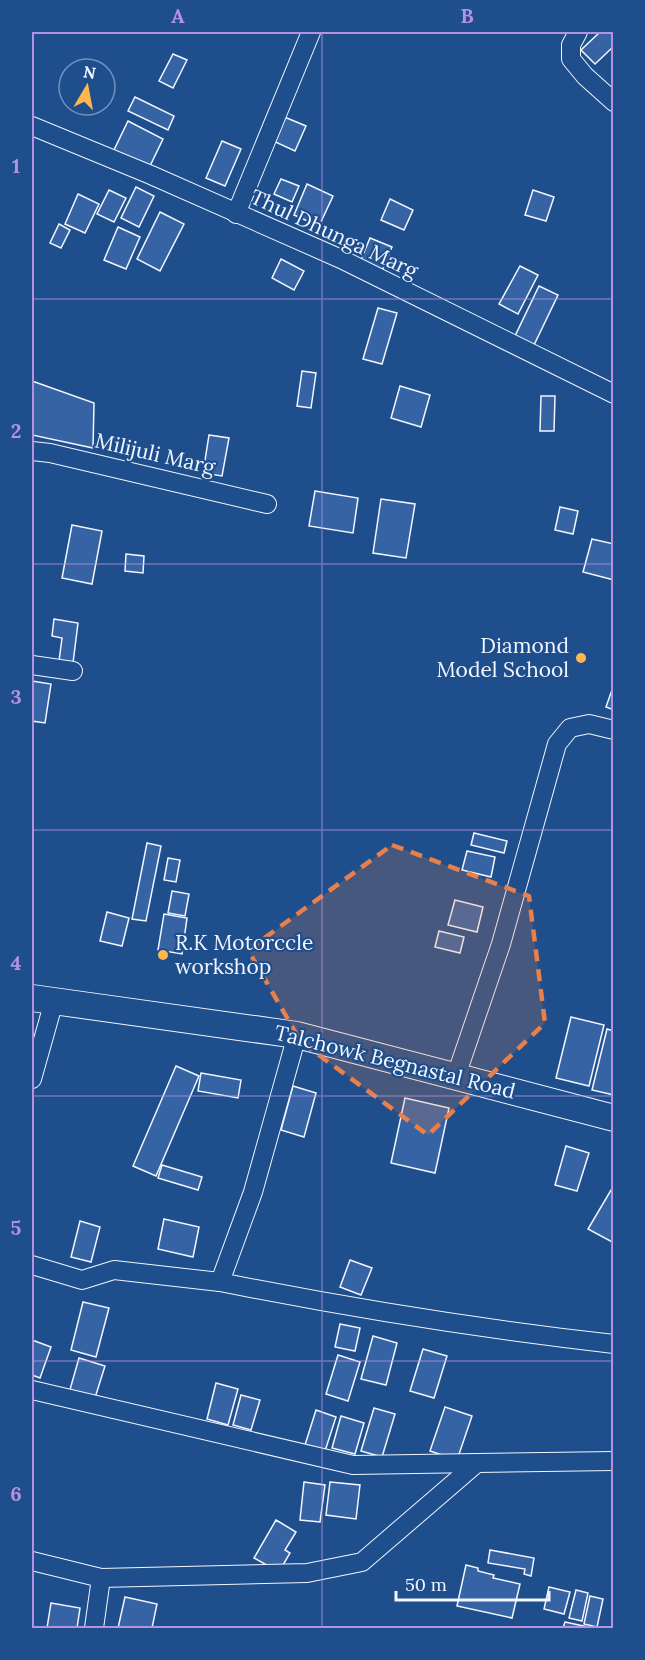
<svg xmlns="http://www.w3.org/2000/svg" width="645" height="1660" font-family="Lora,serif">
<rect width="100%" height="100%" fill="#1f4e8c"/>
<g fill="#3563a3" stroke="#f2f6ff" stroke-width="1.5">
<path d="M600,32H614V46L595,64L581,50Z"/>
<path d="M173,54L187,60L173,88L159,81Z"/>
<path d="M135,97L174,116L168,130L128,111Z"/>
<path d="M282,116L306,126L295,151L271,140Z"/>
<path d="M128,121L163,139L149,168L114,150Z"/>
<path d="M222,141L241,149L225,186L206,178Z"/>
<path d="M281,179L299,186L292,202L274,194Z"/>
<path d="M307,184L333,196L319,226L294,215Z"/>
<path d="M136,187L154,196L139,227L121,218Z"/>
<path d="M109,190L126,198L114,222L97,214Z"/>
<path d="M533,190L554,197L546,221L525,215Z"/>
<path d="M78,194L99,204L85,233L65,224Z"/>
<path d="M390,199L413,210L404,230L381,220Z"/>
<path d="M160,212L184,224L160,271L137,259Z"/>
<path d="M59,224L70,230L61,248L50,243Z"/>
<path d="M118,227L140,237L126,269L104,260Z"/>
<path d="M370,238L392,247L382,271L360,262Z"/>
<path d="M281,259L304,271L294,290L272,278Z"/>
<path d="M520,266L538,275L518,314L499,304Z"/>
<path d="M539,286L558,295L534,345L515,336Z"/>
<path d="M378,308L397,313L382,364L363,359Z"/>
<path d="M302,371L316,373L311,408L297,406Z"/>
<path d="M32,381L94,403L93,448L32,435Z"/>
<path d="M400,386L430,395L421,427L391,418Z"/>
<path d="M541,396H555L554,431H540Z"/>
<path d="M209,435L229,438L222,476L203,473Z"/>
<path d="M315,491L358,498L353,533L309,526Z"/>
<path d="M381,499L415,504L406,558L373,553Z"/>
<path d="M560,507L578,511L573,534L555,530Z"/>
<path d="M72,525L102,531L92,584L62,578Z"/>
<path d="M592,539L614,544V580L583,572Z"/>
<path d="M126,554L144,556L143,573L125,571Z"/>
<path d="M54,619L78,623L73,663L59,661L62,638L52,636Z"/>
<path d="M32,681L51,684L45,723L32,721Z"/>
<path d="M614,684V710L606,707Z"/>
<path d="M474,833L507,841L504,853L471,845Z"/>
<path d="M147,843L161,846L146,921L132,919Z"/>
<path d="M467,851L495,857L491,877L462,870Z"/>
<path d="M168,858L180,860L176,882L164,880Z"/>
<path d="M172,891L189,894L185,916L168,913Z"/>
<path d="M455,900L483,907L477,932L448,925Z"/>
<path d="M107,912L129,918L122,946L100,941Z"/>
<path d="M164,914L187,918L182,954L158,950Z"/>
<path d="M439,931L464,937L460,953L435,947Z"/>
<path d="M571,1017L604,1025L589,1086L556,1078Z"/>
<path d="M607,1029L614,1031V1095L592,1090Z"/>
<path d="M176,1066L199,1076L156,1176L133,1166Z"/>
<path d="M201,1073L241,1080L238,1098L198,1091Z"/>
<path d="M293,1086L316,1093L304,1137L281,1130Z"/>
<path d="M405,1098L449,1108L435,1173L391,1163Z"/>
<path d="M566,1146L589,1153L577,1191L555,1185Z"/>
<path d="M162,1165L202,1177L198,1190L158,1178Z"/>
<path d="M614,1185V1243L588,1229Z"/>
<path d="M164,1219L199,1227L193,1257L158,1249Z"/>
<path d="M80,1221L100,1227L91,1262L71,1257Z"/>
<path d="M350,1260L372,1268L361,1295L340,1287Z"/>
<path d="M83,1302L109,1308L96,1357L71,1350Z"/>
<path d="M340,1324L360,1328L355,1351L335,1347Z"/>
<path d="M373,1336L397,1343L386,1385L361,1379Z"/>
<path d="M32,1340L51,1347L40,1378L32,1375Z"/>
<path d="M423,1349L447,1356L434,1398L410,1391Z"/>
<path d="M338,1355L360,1362L348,1401L326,1394Z"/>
<path d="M79,1358L105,1366L94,1401L69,1393Z"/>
<path d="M216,1383L238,1389L228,1425L207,1419Z"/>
<path d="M241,1395L260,1400L251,1430L233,1425Z"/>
<path d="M445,1407L472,1416L457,1460L430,1451Z"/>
<path d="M374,1408L395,1414L382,1457L361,1451Z"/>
<path d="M316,1410L336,1417L325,1451L305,1445Z"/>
<path d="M341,1416L364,1423L355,1454L332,1448Z"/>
<path d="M304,1482L325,1485L320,1522L300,1520Z"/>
<path d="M330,1482L360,1485L356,1519L326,1515Z"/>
<path d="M276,1520L296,1532L285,1550L290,1553L279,1572L254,1558Z"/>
<path d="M490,1550L534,1558L531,1576L524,1574L525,1569L488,1563Z"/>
<path d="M466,1565L478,1568V1571L494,1575L493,1578L520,1584L512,1618L457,1606Z"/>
<path d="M549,1587L570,1592L564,1614L544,1609Z"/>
<path d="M576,1590L588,1593L582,1621L569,1618Z"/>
<path d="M590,1596L603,1599L597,1627L584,1624Z"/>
<path d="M125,1597L157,1604L152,1628H118Z"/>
<path d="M51,1603L80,1608L77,1628H47Z"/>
<path d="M565,1622L593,1628H563Z"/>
</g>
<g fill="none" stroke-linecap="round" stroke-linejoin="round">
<defs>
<g id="street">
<path d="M578,32L571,45V59L585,76L614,102"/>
<path d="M32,126L151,175L341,259L614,394"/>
<path d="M236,214L311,32"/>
<path d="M32,451L50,453L267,504"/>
<path d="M32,665L73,671"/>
<path d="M297,1035L253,1192L220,1282C350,1308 481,1329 614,1344"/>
<path d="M456,1076L501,944L557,744L570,728L589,724L614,730"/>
<path d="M32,1079L54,1001"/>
<path d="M32,1265L82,1280L114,1270L220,1282"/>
<path d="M32,1390L353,1465L477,1463"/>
<path d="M32,1561L101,1578L307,1573L362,1562L477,1463L614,1461"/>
<path d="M94,1628L101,1578"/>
</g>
<path id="secondary" d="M32,998L297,1035L614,1118"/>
</defs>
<use href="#street" stroke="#f2f6ff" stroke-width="20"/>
<use href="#secondary" stroke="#f2f6ff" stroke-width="28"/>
<use href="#street" stroke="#1f4e8c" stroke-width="18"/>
<use href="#secondary" stroke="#1f4e8c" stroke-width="26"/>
</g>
<path fill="#ea8049" fill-opacity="0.2" stroke="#ea8049" stroke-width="4.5" stroke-dasharray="12 8" stroke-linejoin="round" d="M392,845L529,896L545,1023L428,1135L301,1042L248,950Z"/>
<path fill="none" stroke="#b691df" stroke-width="1.5" stroke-opacity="0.55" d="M322,32V1628M32,299H614M32,564H614M32,830H614M32,1096H614M32,1361H614"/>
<g fill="#ffb74d" stroke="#1f4e8c" stroke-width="2">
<circle cx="581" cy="658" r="6"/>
<circle cx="163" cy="955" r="6"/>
</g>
<g text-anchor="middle" stroke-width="4.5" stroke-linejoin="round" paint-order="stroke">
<g font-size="21" fill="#f2f6ff" stroke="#1f4e8c">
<text transform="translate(334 234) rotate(25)" y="7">Thul Dhunga Marg</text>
<text transform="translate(155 454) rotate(13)" y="7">Milijuli Marg</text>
<text transform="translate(395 1062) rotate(14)" y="7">Talchowk Begnastal Road</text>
</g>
<g font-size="21" fill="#f2f6ff" stroke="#1f4e8c" text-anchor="end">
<text x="569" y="653">Diamond<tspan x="569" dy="24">Model School</tspan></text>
<text x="175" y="950" text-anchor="start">R.K Motorccle<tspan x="175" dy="24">workshop</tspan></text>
</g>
</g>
<rect width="645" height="1660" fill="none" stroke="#1f4e8c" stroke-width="66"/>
<g transform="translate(87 87) rotate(10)"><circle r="28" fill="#1f4e8c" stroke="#7391ba" stroke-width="1.5"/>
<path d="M0-4.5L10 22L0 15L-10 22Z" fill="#ffb74d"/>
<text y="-9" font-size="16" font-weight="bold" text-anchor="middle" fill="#f2f6ff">N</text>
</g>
<path d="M396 1591v9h153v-9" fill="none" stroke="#f2f6ff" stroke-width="3"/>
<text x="405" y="1591" font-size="18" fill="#f2f6ff" stroke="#1f4e8c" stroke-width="4.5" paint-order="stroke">50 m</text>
<rect x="33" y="33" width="579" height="1594" fill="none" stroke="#b691df" stroke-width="2"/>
<g font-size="20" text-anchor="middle" font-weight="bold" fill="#b691df">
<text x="178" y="23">A</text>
<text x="467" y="23">B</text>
<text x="16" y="173">1</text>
<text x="16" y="438">2</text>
<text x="16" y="704">3</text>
<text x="16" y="970">4</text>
<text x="16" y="1235">5</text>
<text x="16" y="1501">6</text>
</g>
</svg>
